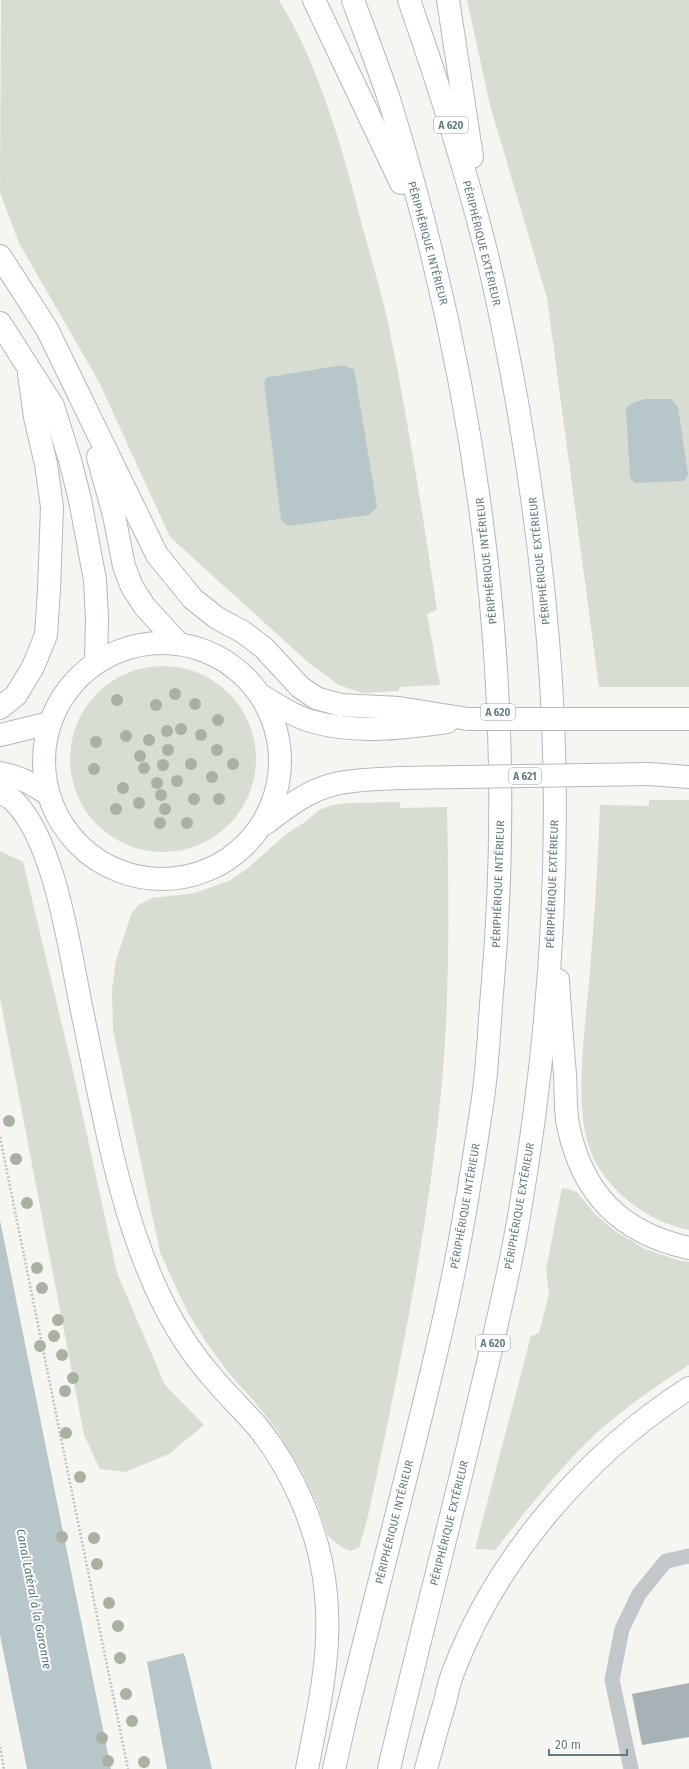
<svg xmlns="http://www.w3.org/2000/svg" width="689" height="1769" font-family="'Fira Sans',sans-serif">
<rect width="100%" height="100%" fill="#f5f5f1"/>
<g fill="#d7ddd2" fill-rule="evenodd">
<path d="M1,0H279C320,67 344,153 363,229C372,262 382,294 389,327C408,421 423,515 437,610L427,614L440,685L399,687V691L362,693L339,685L310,664L170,537L99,382L19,243L0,192ZM343,365L354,369L267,377Z"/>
<path d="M467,0H689V687H599L547,298L490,105Z"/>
<circle cx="163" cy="759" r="93"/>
<path d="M649,800H689V1230C649,1222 606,1191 591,1152C573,1108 585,1031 589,983C594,924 598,865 600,805L649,806Z"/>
<path d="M400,802V808L447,807C449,902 450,999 441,1094C427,1236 398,1376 368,1516L359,1548L350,1551L343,1548L328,1536L317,1504L302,1471L278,1432L259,1407L228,1372L206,1342L187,1311L160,1252L113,1030L112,990L116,960L131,915L138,905L152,898L195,893L231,880L248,868L285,835L305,822L319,810L332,805L348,803Z"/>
<path d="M0,851L23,862L73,1071L117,1273L165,1385L204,1425L169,1454L125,1472L100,1469L84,1435L0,998Z"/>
<path d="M562,1188L568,1189L577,1192L595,1214L615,1231L645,1249L677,1260L689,1262V1365C659,1384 629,1405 602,1428C562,1464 529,1508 495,1550L475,1549L531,1336L539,1333L549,1294L546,1270Z"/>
</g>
<g fill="#b7c7c9">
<path d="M343,365L354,369L377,507L369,515L288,526L281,520L264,382L267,377Z"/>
<path d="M645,399H671L678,407L688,475L684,481L635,483L630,478L626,408L633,403Z"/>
<path d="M0,1220L111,1769H27L0,1635Z"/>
<path d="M183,1653L185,1656L212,1769H167L147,1662Z"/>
</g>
<path fill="#a6b2b5" d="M689,1683V1737L642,1745L632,1694Z"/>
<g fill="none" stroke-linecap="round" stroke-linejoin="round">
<defs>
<g id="highway">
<path d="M314,0L401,183"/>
<path d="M448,0L472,157"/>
<path d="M0,256L47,329L157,555L193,599L217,618L243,632L264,648L300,687L316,698L341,705L399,708L468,719"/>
<path d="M0,323L53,406L70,460L80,500L95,580L97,618L96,663"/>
<path d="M98,457L114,515L124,566L132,587L145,607L179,644"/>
<circle cx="162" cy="761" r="118"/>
<path d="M262,696C279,706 295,717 314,722C357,734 403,728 447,722"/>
<path d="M0,708L16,695L33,667L46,635L49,590L52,507L46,464L35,417L29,374"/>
<path d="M650,719H689"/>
<path d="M0,735L50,723"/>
<path d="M0,773C19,776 32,784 48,794"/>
<path d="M649,774L689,777"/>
<path d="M0,793C5,795 10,797 14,801C56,843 70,953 82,1011C103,1110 119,1217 165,1307C178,1332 194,1357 213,1378C226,1394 242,1409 256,1425C294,1471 321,1535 326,1595C332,1653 318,1712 307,1769"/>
<path d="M266,823C287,807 309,790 335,784C356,779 378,779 400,778"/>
<path d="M558,980C560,1011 562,1043 565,1074C566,1091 565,1109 568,1125C582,1194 621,1233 689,1248"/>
<path d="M334,1769L346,1716C378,1585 413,1455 443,1323C460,1249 472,1173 483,1098C488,1063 489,1028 492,993C519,689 479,390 389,99C378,66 365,33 353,0"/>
<path d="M389,1769C417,1648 449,1529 477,1408C492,1346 507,1285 518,1222C549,1044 562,861 551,681C545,587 533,494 517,402C508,352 498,301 486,251C465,166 438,83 409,0"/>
<path d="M426,1769C432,1747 438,1724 445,1702C447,1691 450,1680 454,1670C498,1555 587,1454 689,1388"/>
</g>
</defs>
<use href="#highway" stroke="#b4b9bb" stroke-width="24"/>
<g stroke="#bec0c2" stroke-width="2.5" stroke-dasharray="2 2" stroke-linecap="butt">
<path d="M0,1137L128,1769"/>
<path d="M0,1747L4,1769"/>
</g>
<path stroke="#c2c7c9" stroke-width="15" d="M631,1769L612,1680L622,1629L639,1594L666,1561L689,1556"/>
<use href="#highway" stroke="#fff" stroke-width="22"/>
<defs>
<g id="highway-bridge">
<path d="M468,719H650"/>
<path d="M400,778L649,774"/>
</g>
</defs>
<use href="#highway-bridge" stroke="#b4b9bb" stroke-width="24" stroke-linecap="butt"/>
<use href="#highway-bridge" stroke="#fff" stroke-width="22"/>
</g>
<g fill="#a9b2a2">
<circle cx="175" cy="694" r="6"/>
<circle cx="117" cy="700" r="6"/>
<circle cx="195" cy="704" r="6"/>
<circle cx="156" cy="705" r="6"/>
<circle cx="218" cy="720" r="6"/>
<circle cx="181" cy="729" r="6"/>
<circle cx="167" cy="731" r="6"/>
<circle cx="201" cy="735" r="6"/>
<circle cx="126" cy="736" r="6"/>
<circle cx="149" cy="740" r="6"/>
<circle cx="96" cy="742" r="6"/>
<circle cx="168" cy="750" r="6"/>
<circle cx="217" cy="750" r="6"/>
<circle cx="140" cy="756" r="6"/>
<circle cx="191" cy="764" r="6"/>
<circle cx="233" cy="764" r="6"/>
<circle cx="163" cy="765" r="6"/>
<circle cx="144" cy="768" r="6"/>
<circle cx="94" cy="769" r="6"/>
<circle cx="212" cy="777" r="6"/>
<circle cx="177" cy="781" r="6"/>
<circle cx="157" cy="783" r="6"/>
<circle cx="123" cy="788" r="6"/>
<circle cx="161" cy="795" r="6"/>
<circle cx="194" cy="799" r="6"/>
<circle cx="219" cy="799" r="6"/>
<circle cx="139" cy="803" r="6"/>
<circle cx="116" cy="809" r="6"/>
<circle cx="165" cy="809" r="6"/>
<circle cx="160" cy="823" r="6"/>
<circle cx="187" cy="823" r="6"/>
<circle cx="9" cy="1121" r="6"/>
<circle cx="16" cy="1159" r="6"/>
<circle cx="27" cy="1203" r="6"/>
<circle cx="37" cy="1268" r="6"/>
<circle cx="42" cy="1288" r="6"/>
<circle cx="58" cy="1320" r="6"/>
<circle cx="54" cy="1336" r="6"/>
<circle cx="40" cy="1346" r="6"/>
<circle cx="62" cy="1355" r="6"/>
<circle cx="73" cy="1378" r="6"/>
<circle cx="65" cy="1391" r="6"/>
<circle cx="66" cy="1433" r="6"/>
<circle cx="80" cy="1477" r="6"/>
<circle cx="62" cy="1537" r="6"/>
<circle cx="94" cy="1538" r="6"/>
<circle cx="97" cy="1564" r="6"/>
<circle cx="109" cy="1603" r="6"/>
<circle cx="118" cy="1626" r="6"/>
<circle cx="120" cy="1658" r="6"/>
<circle cx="126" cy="1694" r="6"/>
<circle cx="132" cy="1721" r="6"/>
<circle cx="102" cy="1738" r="6"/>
<circle cx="108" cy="1761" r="6"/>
<circle cx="144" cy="1762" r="6"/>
</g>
<g text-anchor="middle" stroke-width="4" stroke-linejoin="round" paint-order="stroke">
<g fill="#fff" stroke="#91a2a9" stroke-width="1">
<rect x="434" y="117" width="34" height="16" rx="3"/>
<rect x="481" y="704" width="34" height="16" rx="3"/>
<rect x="509" y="768" width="32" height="16" rx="3"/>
<rect x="476" y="1335" width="34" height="16" rx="3"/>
</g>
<g font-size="10" font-weight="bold" fill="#627a84">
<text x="451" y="129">A 620</text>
<text x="498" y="716">A 620</text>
<text x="525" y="780">A 621</text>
<text x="493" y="1347">A 620</text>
</g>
<g font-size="11" fill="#627a84" stroke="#fff">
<text transform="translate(428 243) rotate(75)" y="4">PÉRIPHÉRIQUE INTÉRIEUR</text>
<text transform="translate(482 243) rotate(76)" y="4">PÉRIPHÉRIQUE EXTÉRIEUR</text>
<text transform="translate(486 561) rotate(-96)" y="4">PÉRIPHÉRIQUE INTÉRIEUR</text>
<text transform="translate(539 561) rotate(-96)" y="4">PÉRIPHÉRIQUE EXTÉRIEUR</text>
<text transform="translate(498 884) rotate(-88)" y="4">PÉRIPHÉRIQUE INTÉRIEUR</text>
<text transform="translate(552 884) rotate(-88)" y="4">PÉRIPHÉRIQUE EXTÉRIEUR</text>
<text transform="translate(465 1206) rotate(-80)" y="4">PÉRIPHÉRIQUE INTÉRIEUR</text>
<text transform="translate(519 1206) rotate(-80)" y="4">PÉRIPHÉRIQUE EXTÉRIEUR</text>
<text transform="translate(394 1522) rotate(-76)" y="4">PÉRIPHÉRIQUE INTÉRIEUR</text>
<text transform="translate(449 1523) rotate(-76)" y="4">PÉRIPHÉRIQUE EXTÉRIEUR</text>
</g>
<g font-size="12" font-style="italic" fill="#58767b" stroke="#fff">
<text transform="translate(34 1599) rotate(79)" y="4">Canal Latéral à la Garonne</text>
</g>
</g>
<path d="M549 1749v6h78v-6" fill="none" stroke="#627a84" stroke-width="2"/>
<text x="555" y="1749" font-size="12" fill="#627a84" stroke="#ffffff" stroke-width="3" paint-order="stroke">20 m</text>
</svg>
